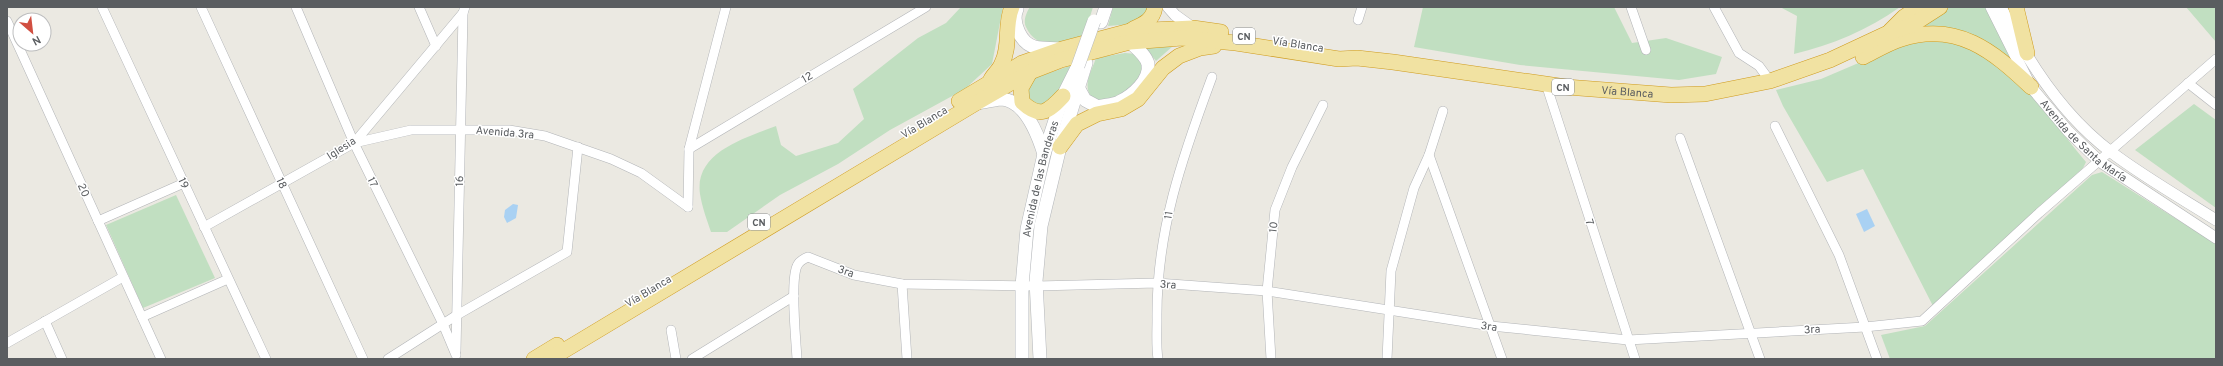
<svg xmlns="http://www.w3.org/2000/svg" width="2223" height="366" font-family="Overpass,sans-serif">
<rect width="100%" height="100%" fill="#ebe9e2"/>
<g fill="#c1dfc1">
<path d="M961,7H1003L992,64L965,89L890,130L838,164L780,195L727,232H711C707,220 702,207 700,194C694,152 746,138 776,126L781,145L796,156L838,143L864,119L853,89L918,38L946,23Z"/>
<path d="M1030,7H1093L1084,36C1062,41 1038,53 1026,27C1023,21 1026,13 1030,7Z"/>
<path d="M1113,7H1151L1150,12L1132,24L1108,26Z"/>
<path d="M1423,7H1614L1632,43L1666,38L1722,57L1716,74L1679,80L1520,65L1414,47Z"/>
<path d="M1780,7H1900C1868,30 1832,45 1794,54L1797,16Z"/>
<path d="M1949,7H1987L2020,69L2002,53L1905,34Z"/>
<path d="M2186,7H2216V42Z"/>
<path d="M1936,41C1953,42 1974,44 1989,55C2025,81 2057,127 2086,162L2083,168L1933,306L1863,169L1827,182L1783,106L1776,90L1821,79L1903,44Z"/>
<path d="M1173,46L1156,61L1145,47Z"/>
<path d="M1125,53L1137,54L1144,62C1142,92 1121,96 1095,102C1081,87 1090,75 1096,58Z"/>
<path d="M1072,65L1057,96L1041,107L1027,99L1026,85L1032,79Z"/>
<path d="M2194,104L2216,120V208L2135,150Z"/>
<path d="M2102,172L2216,244V359H1890L1881,335L1925,326L2092,175Z"/>
<path d="M176,195L215,278L143,308L106,225Z"/>
</g>
<g fill="#a9d1f3">
<path d="M513,204L518,205L516,218L507,223L504,217L505,210Z"/>
<path d="M1867,209L1875,226L1864,232L1856,214Z"/>
</g>
<g fill="none" stroke-linecap="round" stroke-linejoin="round">
<defs>
<g id="minor">
<path d="M102,7L266,359"/>
<path d="M201,7L363,359"/>
<path d="M296,7L354,143L443,324L456,355"/>
<path d="M419,7L436,46"/>
<path d="M1631,7L1646,50"/>
<path d="M1714,7L1739,53L1759,66L1770,81"/>
<path d="M1358,20L1362,7"/>
<path d="M7,21L161,359"/>
<path d="M2188,83L2216,105"/>
<path d="M1546,84L1635,359"/>
<path d="M1775,126L1839,255L1877,359"/>
<path d="M1680,138L1760,359"/>
<path d="M354,143L411,130H509L545,136L611,159L641,173L688,207"/>
<path d="M689,149L926,7"/>
<path d="M1429,155L1502,359"/>
<path d="M688,207L689,149L726,7"/>
<path d="M98,221L184,183"/>
<path d="M204,227L354,143L463,13"/>
<path d="M902,284L907,359"/>
<path d="M142,317L228,279"/>
<path d="M45,321L62,359"/>
<path d="M671,330L676,359"/>
<path d="M7,343L123,277"/>
<path d="M456,351L463,13L465,7"/>
<path d="M388,359L457,315L567,252L578,147"/>
<path d="M692,359L794,296"/>
<path d="M797,359C796,340 790,282 797,266C799,261 803,259 808,257L854,275L902,284L1037,286L1157,283L1267,291L1491,326L1628,340L1865,327L1922,321L2039,213L2216,59"/>
<path d="M1158,359C1156,346 1157,332 1157,319C1156,232 1182,158 1212,77"/>
<path d="M1271,359L1267,291L1275,210L1292,167L1323,105"/>
<path d="M1387,359L1391,271L1414,188L1429,155L1443,111"/>
</g>
<g id="tertiary">
<path d="M1168,7L1175,15L1193,28"/>
<path id="s1" d="M1991,7L2031,87L2068,131L2099,161L2216,238"/>
<path d="M2001,7C2027,61 2062,115 2111,152C2144,177 2181,198 2216,220"/>
</g>
<g id="secondary">
<path d="M1017,9C1011,22 1021,44 1035,47C1043,49 1052,48 1060,49"/>
<path d="M1101,22L1106,7"/>
<path d="M1079,89L1085,100L1098,107C1104,105 1113,105 1119,102C1132,96 1151,80 1148,64C1146,55 1136,48 1130,42"/>
<path d="M978,103C985,102 993,100 1000,99C1025,99 1038,135 1044,154"/>
<path id="s2" d="M1022,359V286L1027,229L1044,154L1063,96L1078,66"/>
<path d="M1040,359L1036,281L1041,226L1060,147L1086,63"/>
</g>
<g id="trunk">
<path d="M2016,7L2027,53"/>
<path d="M1133,29C1144,24 1153,20 1155,7"/>
<path d="M1890,31L1904,17L1919,7"/>
<path d="M1863,57C1875,51 1888,43 1901,39C1957,21 1993,51 2031,87"/>
<path d="M1030,72L1021,88L1022,102C1040,119 1048,112 1063,96"/>
<path d="M991,79C994,74 1000,69 1002,63C1011,46 1004,25 1012,7"/>
<path d="M959,101L1022,63L1062,49L1130,31L1193,28L1221,32"/>
<path d="M1060,147L1077,124L1097,114L1121,109L1138,99L1163,68L1179,56L1200,48L1214,46"/>
<path d="M534,359L557,345"/>
<path id="s3" d="M550,359L976,103L1030,72L1061,60L1130,42L1182,38L1236,43L1339,59L1357,58L1393,62L1566,87L1671,95L1705,94L1770,81L1830,60L1890,32L1912,25L1940,7"/>
</g>
</defs>
<use href="#minor" stroke="#b2b4b7" stroke-width="10"/>
<use href="#tertiary" stroke="#b2b4b7" stroke-width="12"/>
<use href="#secondary" stroke="#b3b6ba" stroke-width="14"/>
<use href="#trunk" stroke="#cf9b1d" stroke-width="16"/>
<use href="#minor" stroke="#fff" stroke-width="9"/>
<use href="#tertiary" stroke="#fff" stroke-width="11"/>
<use href="#secondary" stroke="#fff" stroke-width="13"/>
<use href="#trunk" stroke="#f1e2a2" stroke-width="15"/>
<defs>
<path id="secondary-bridge" d="M1078,66L1094,21"/>
</defs>
<use href="#secondary-bridge" stroke="#b3b6ba" stroke-width="14" stroke-linecap="butt"/>
<use href="#secondary-bridge" stroke="#fff" stroke-width="13"/>
</g>
<g text-anchor="middle" stroke-width="3" stroke-linejoin="round" paint-order="stroke">
<g fill="#fff" stroke="#8c8e90" stroke-width="1">
<rect x="1233" y="28" width="22" height="16" rx="3"/>
<rect x="1552" y="79" width="22" height="16" rx="3"/>
<rect x="748" y="214" width="22" height="16" rx="3"/>
</g>
<g font-size="10" font-weight="bold" fill="#5a5d60">
<text x="1244" y="40">CN</text>
<text x="1563" y="91">CN</text>
<text x="759" y="226">CN</text>
</g>
<g font-size="11" fill="#5a5d60" stroke="#fff">
<text transform="translate(1298 44) rotate(9)" y="4">Vía Blanca</text>
<text transform="translate(807 77) rotate(-30)" y="4">12</text>
<text dy="4" stroke="none"><textPath href="#s3" startOffset="1165">Vía Blanca</textPath></text>
<text transform="translate(924 122) rotate(-31)" y="4">Vía Blanca</text>
<text transform="translate(505 132) rotate(5)" y="4">Avenida 3ra</text>
<text dy="4" stroke="none"><textPath href="#s1" startOffset="165">Avenida de Santa María</textPath></text>
<text transform="translate(341 148) rotate(-33)" y="4">Iglesia</text>
<text dy="4" stroke="none"><textPath href="#s2" startOffset="182">Avenida de las Banderas</textPath></text>
<text transform="translate(459 181) rotate(-89)" y="4">16</text>
<text transform="translate(373 182) rotate(64)" y="4">17</text>
<text transform="translate(184 183) rotate(65)" y="4">19</text>
<text transform="translate(282 183) rotate(65)" y="4">18</text>
<text transform="translate(84 190) rotate(66)" y="4">20</text>
<text transform="translate(1168 215) rotate(-81)" y="4">11</text>
<text transform="translate(1590 222) rotate(72)" y="4">7</text>
<text transform="translate(1273 227) rotate(-83)" y="4">10</text>
<text transform="translate(846 271) rotate(19)" y="4">3ra</text>
<text transform="translate(1168 284) rotate(4)" y="4">3ra</text>
<text transform="translate(648 291) rotate(-31)" y="4">Vía Blanca</text>
<text transform="translate(1489 326) rotate(8)" y="4">3ra</text>
<text transform="translate(1812 329) rotate(-3)" y="4">3ra</text>
</g>
</g>
<rect width="2223" height="366" fill="none" stroke="#5a5d60" stroke-width="16"/>
<g transform="translate(32 32) rotate(152)"><circle r="19" fill="#ffffff" stroke="#bdbebf"/>
<path d="M0-3L7 15L0 10L-7 15Z" fill="#d14f41"/>
<text y="-6" font-size="11" font-weight="bold" text-anchor="middle" fill="#5a5d60">N</text>
</g>
</svg>
